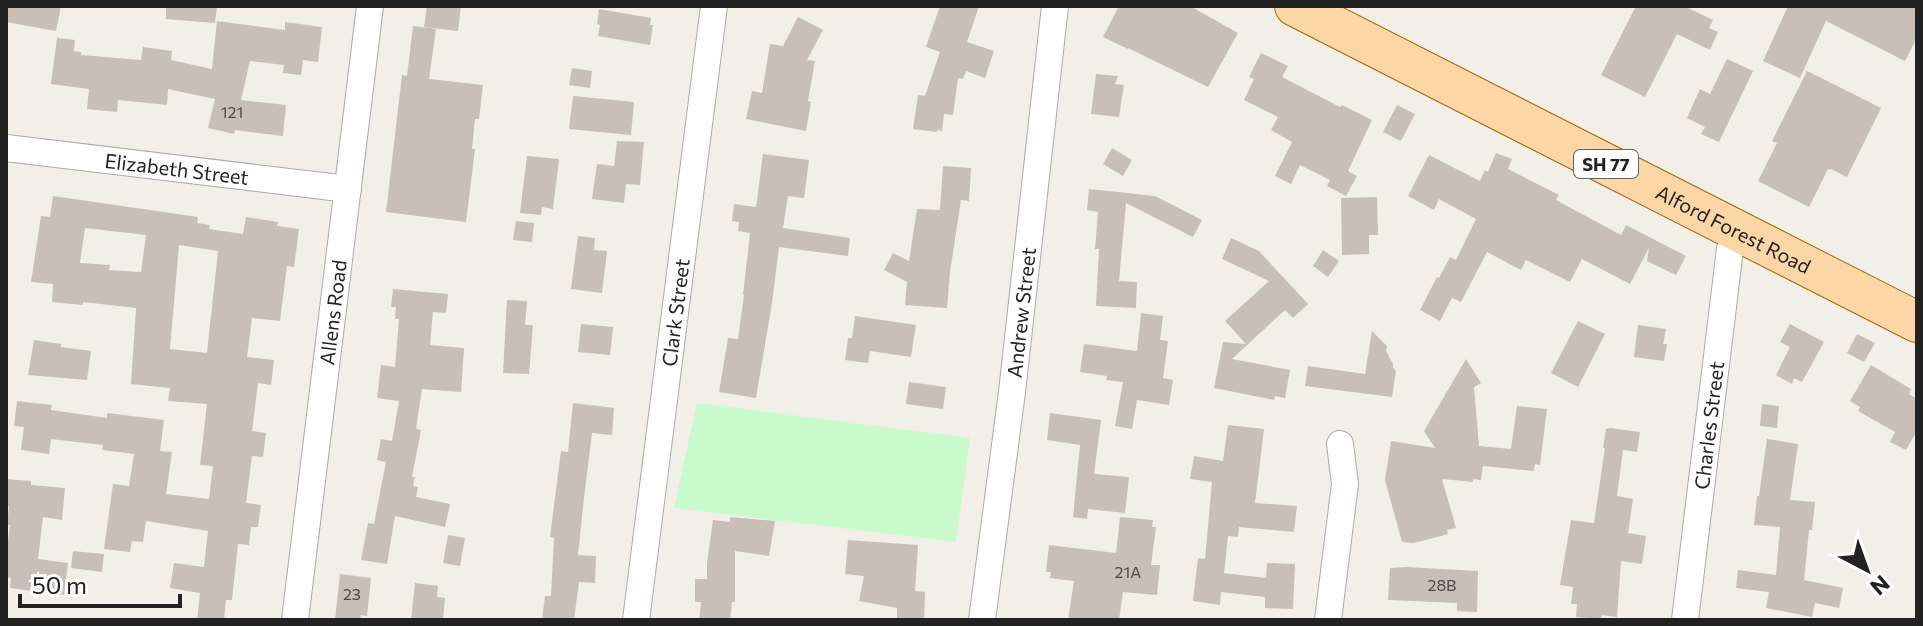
<svg xmlns="http://www.w3.org/2000/svg" width="1923" height="626" font-family="Commissioner,sans-serif">
<style>
.park{fill:#c8facc}
.building{fill:#c7bfb8;fill-rule:evenodd}
.lines{fill:none;stroke-linecap:round;stroke-linejoin:round}
.street-casing{stroke:#a9a9a9;stroke-width:28}
.primary-casing{stroke:#a06b00;stroke-width:42}
.street{stroke:#fff;stroke-width:26}
.primary{stroke:#fcd6a4;stroke-width:40}
.labels{text-anchor:middle;dominant-baseline:central;stroke-width:6;stroke-linejoin:round;paint-order:stroke}
.number-label{font-size:16px;fill:#4b4948}
.shield{fill:#fff;stroke:#646464;stroke-width:2}
.shield-label{font-size:18px;font-weight:bold;fill:#222}
.street-label{font-size:20px;fill:#222;stroke:#fff}
</style>
<rect width="100%" height="100%" fill="#f2efe9"/>
<path class="park" d="M697,403L970,438L956,542L674,508Z"/>
<g class="building">
<path d="M6,6H61L56,31L6,22Z"/>
<path d="M166,6H217L215,23L166,19Z"/>
<path d="M427,6H461L458,31L424,27Z"/>
<path d="M940,6H979L967,42L994,51L985,78L966,71L963,79L958,78L953,115L944,114L942,131L937,130V132L913,129L918,95L925,96L940,52L926,47Z"/>
<path d="M1119,6H1190L1238,33L1208,87L1128,48V49L1103,37Z"/>
<path d="M1636,6H1684L1713,20L1709,28L1718,32L1710,50L1677,34L1645,97L1601,75Z"/>
<path d="M1788,6H1917V38L1905,61L1826,21L1800,78L1763,61Z"/>
<path d="M599,9L651,18L650,25H653L650,45L598,36L600,25L597,24Z"/>
<path d="M798,17L823,30L807,60L815,61L808,101L811,102L806,131L746,119L752,91L762,93L770,44L783,46Z"/>
<path d="M217,21L285,30V22L322,27L318,62L303,60L301,75L283,73L284,65L250,61L241,100L286,105L283,136L235,130L234,134L208,128L215,99L168,89L167,105L118,100L117,112L87,109L89,89L51,84L57,38L75,40L74,51L81,52V55L141,60L143,47L172,51L171,60L212,69Z"/>
<path d="M413,26L436,29L429,79L483,85L479,119H475L472,149H475L466,222L386,212L402,75L407,76Z"/>
<path d="M1261,53L1288,66L1282,77L1340,107L1342,105L1372,120L1348,171L1357,176L1346,196L1327,186L1330,180L1300,165L1291,184L1275,176L1292,142L1271,130L1278,117L1244,100L1254,79L1249,77Z"/>
<path d="M1727,59L1753,71L1719,142L1701,134L1705,127L1687,118L1700,89L1710,94Z"/>
<path d="M572,68L592,71L590,88L569,85Z"/>
<path d="M1807,71L1881,108L1847,177L1831,169L1830,170L1828,169L1809,207L1758,181L1777,143L1772,141Z"/>
<path d="M1096,74L1118,76L1115,84L1124,85L1119,117L1091,114Z"/>
<path d="M573,96L634,102L631,135L569,129Z"/>
<path d="M1397,105L1415,114L1401,141L1383,132Z"/>
<path d="M617,141L644,142L640,185L626,184L624,203L592,199L597,164L614,166Z"/>
<path d="M1112,148L1132,160L1123,176L1103,164Z"/>
<path d="M1496,153L1512,159L1508,169L1559,195L1556,200L1621,235L1626,225L1686,256L1676,275L1647,261L1649,248L1630,284L1582,259L1570,282L1526,260L1521,270L1487,252L1461,302L1452,298L1440,321L1420,310L1437,277L1439,278L1450,257L1456,260L1476,219L1439,199L1434,210L1408,196L1429,155L1480,181L1485,170L1488,172Z"/>
<path d="M763,154L809,160L804,198L788,196L783,228L850,238L848,256L779,247L772,303L756,398L719,392L728,338L738,339L744,295H743L750,233L738,231L739,222L732,221L734,204L756,207Z"/>
<path d="M527,156L559,159L553,209L542,207L541,215L520,213Z"/>
<path d="M943,166L971,168L969,201L961,200L950,272L947,308L905,305L907,282L884,270L893,253L909,261L917,209L940,210Z"/>
<path d="M1089,189L1155,196L1202,220L1193,237L1126,203L1119,281L1137,282L1136,308L1096,306L1099,249H1095L1098,212L1087,210Z"/>
<path d="M53,196L198,217L197,223L210,225L209,229L243,234L246,217L278,222L277,226L299,229L294,267L287,266L280,321L252,318L247,357L274,360L271,385L258,383L252,431L266,433L263,457L252,456L246,503L261,505L258,527H251L249,545L238,544L232,600H226L224,620H197L200,593L170,588L174,563L204,567L208,531L146,521L143,542L132,541L130,552L104,549L113,484L129,486L134,454L102,450L103,445L51,439L49,454L21,450L24,427L14,426L17,401L52,405L51,410L107,418V413L164,420L160,451L172,452L166,494L209,499L213,466L200,465L207,404L168,401L170,388L131,384L136,308L83,302V305L52,302L53,284L31,282L41,216L50,217ZM85,228L146,235L141,272L109,270L110,265L80,263ZM179,245L218,251L207,353L170,349Z"/>
<path d="M1377,197L1378,235H1369V254L1342,255L1341,198Z"/>
<path d="M516,221L534,223L532,242L513,240Z"/>
<path d="M578,236L595,238L594,250L607,251L602,293L571,289Z"/>
<path d="M1231,238L1259,251L1308,304L1293,318L1285,310L1232,359L1290,370L1285,398L1275,396L1274,400L1214,388L1223,342L1246,344L1225,321L1269,281L1222,259Z"/>
<path d="M1323,250L1339,261L1328,277L1313,266Z"/>
<path d="M393,289L448,294L446,313L433,312L430,345L464,348L461,392L422,389L416,429L421,430L412,477H415L413,486L418,487L416,497L450,504L445,527L395,516L387,564L361,560L368,523L374,524L386,462L377,460L381,439L392,441L399,401L377,398L381,365L395,367L399,319H395L396,307H391Z"/>
<path d="M507,300L527,301L525,325H533L529,374L503,373Z"/>
<path d="M1141,313L1163,316L1160,340L1168,341L1163,378L1173,380L1169,405L1137,400L1132,429L1115,426L1123,382L1106,380L1107,376L1080,372L1084,344L1137,351Z"/>
<path d="M855,316L916,325L911,357L870,351L868,363L845,360L848,338H852Z"/>
<path d="M1578,321L1605,334L1578,387L1551,373Z"/>
<path d="M581,324L613,327L610,355L578,352Z"/>
<path d="M1790,324L1824,342L1802,382L1794,378L1792,384L1776,375L1790,347L1780,342Z"/>
<path d="M1638,325L1666,329L1663,344H1667L1664,361L1634,357Z"/>
<path d="M1372,331L1387,346L1386,351L1393,364V367L1396,371L1392,397L1305,386L1308,366L1365,374Z"/>
<path d="M1857,334L1875,343L1864,362L1847,353Z"/>
<path d="M34,340L61,344V347L91,351L87,380L28,375Z"/>
<path d="M1466,359L1481,383L1474,387L1479,446L1511,449L1517,406L1547,409L1540,465L1535,464L1534,471L1483,466L1481,480L1473,479V482L1442,479L1456,528L1447,530L1448,534L1414,543L1402,542L1385,480L1391,441L1435,448L1424,431Z"/>
<path d="M1871,365L1911,389L1909,394L1917,399V431L1906,450L1890,442L1895,432L1858,411L1860,407L1850,401Z"/>
<path d="M909,382L946,387L943,409L906,404Z"/>
<path d="M573,403L614,408L612,435L592,433L584,498L578,555L596,556L595,583L579,582L574,620H542L545,596H551L554,538L550,537L561,451L568,452Z"/>
<path d="M1762,404L1779,406L1777,428L1760,426Z"/>
<path d="M1050,413L1101,420L1094,474L1129,477L1125,513L1088,509L1087,519L1073,517L1080,445L1047,440Z"/>
<path d="M1228,425L1264,429L1255,503L1297,506L1294,532L1239,527L1238,537L1228,536L1224,573L1266,578L1267,563L1295,564L1293,609L1265,608V597L1221,592L1220,605L1193,601L1198,558L1205,559L1212,482L1190,479L1194,456L1223,461Z"/>
<path d="M1610,428L1640,432L1637,452L1623,450L1617,496L1633,499L1628,533L1646,536L1642,564L1621,561L1617,617L1602,615L1601,619L1576,617L1577,604H1571L1573,587L1560,585L1571,520L1594,523L1605,448H1603L1606,429Z"/>
<path d="M1767,439L1798,444L1790,500L1815,502L1812,530H1809L1804,580L1843,588L1839,608L1815,603L1812,617L1766,608L1769,592L1736,588L1738,570L1776,575L1780,527L1754,525L1757,496H1759Z"/>
<path d="M7,479L31,481V485L65,488L62,520L43,517L38,559L68,563L64,595L10,588L11,578L6,577V557L10,525H7L9,506H6Z"/>
<path d="M730,517L775,521L769,556L735,551V602H732L730,620H699L701,602H695V579H707V563L713,520L730,522Z"/>
<path d="M1120,517L1153,520L1152,527H1156L1151,565H1160L1157,595L1123,592L1119,620H1068L1074,581L1050,578L1051,572H1046L1049,545L1116,553Z"/>
<path d="M448,535L465,538L460,566L443,563Z"/>
<path d="M848,540L918,545L915,591L925,592L924,620H897V608L859,601L864,576L845,574Z"/>
<path d="M73,551L104,554L102,572L71,568Z"/>
<path d="M1406,567L1478,571L1477,612L1457,611V603L1388,600L1390,568Z"/>
<path d="M340,574L371,578L367,616L361,615L360,620H335Z"/>
<path d="M415,583L438,586L437,597L445,598L443,620H411Z"/>
</g>
<g class="lines">
<defs>
<g id="street">
<path id="s1" d="M6,148L348,189"/>
<path id="s2" d="M295,620L370,6"/>
<path id="s3" d="M636,620L714,6"/>
<path id="s4" d="M982,620L1012,392L1055,6"/>
<path d="M1328,620L1345,484L1340,444"/>
<path id="s5" d="M1685,620L1730,249L1738,231"/>
</g>
<g id="primary">
<path id="s6" d="M1295,6L1917,322"/>
</g>
</defs>
<use href="#street" class="street-casing"/>
<use href="#primary" class="primary-casing"/>
<use href="#street" class="street"/>
<use href="#primary" class="primary"/>
</g>
<g class="labels">
<g class="number-label">
<text x="232" y="111">121</text>
<text x="1128" y="571">21A</text>
<text x="1442" y="584">28B</text>
<text x="352" y="593">23</text>
</g>
<rect class="shield" x="1574" y="150" width="64" height="28" rx="6"/>
<g class="shield-label">
<text x="1606" y="164">SH 77</text>
</g>
<g class="street-label">
<text stroke="none"><textPath href="#s1" startOffset="172">Elizabeth Street</textPath></text>
<text stroke="none"><textPath href="#s6" startOffset="492">Alford Forest Road</textPath></text>
<text stroke="none"><textPath href="#s2" startOffset="310">Allens Road</textPath></text>
<text stroke="none"><textPath href="#s3" startOffset="310">Clark Street</textPath></text>
<text stroke="none"><textPath href="#s4" startOffset="310">Andrew Street</textPath></text>
<text stroke="none"><textPath href="#s5" startOffset="196">Charles Street</textPath></text>
</g>
</g>
<rect width="1923" height="626" fill="none" stroke="#222222" stroke-width="16"/>
<g transform="translate(1867 570) rotate(139)" stroke="#ffffff" stroke-width="6" paint-order="stroke">
<path d="M0-6L14 30L0 20L-14 30Z" fill="#222222"/>
<text y="-12" font-size="22" font-weight="bold" text-anchor="middle" fill="#222222">N</text>
</g>
<path d="M20 594v12h160v-12" fill="none" stroke="#222222" stroke-width="4"/>
<text x="32" y="594" font-size="24" fill="#222222" stroke="#ffffff" stroke-width="6" paint-order="stroke">50 m</text>
</svg>
